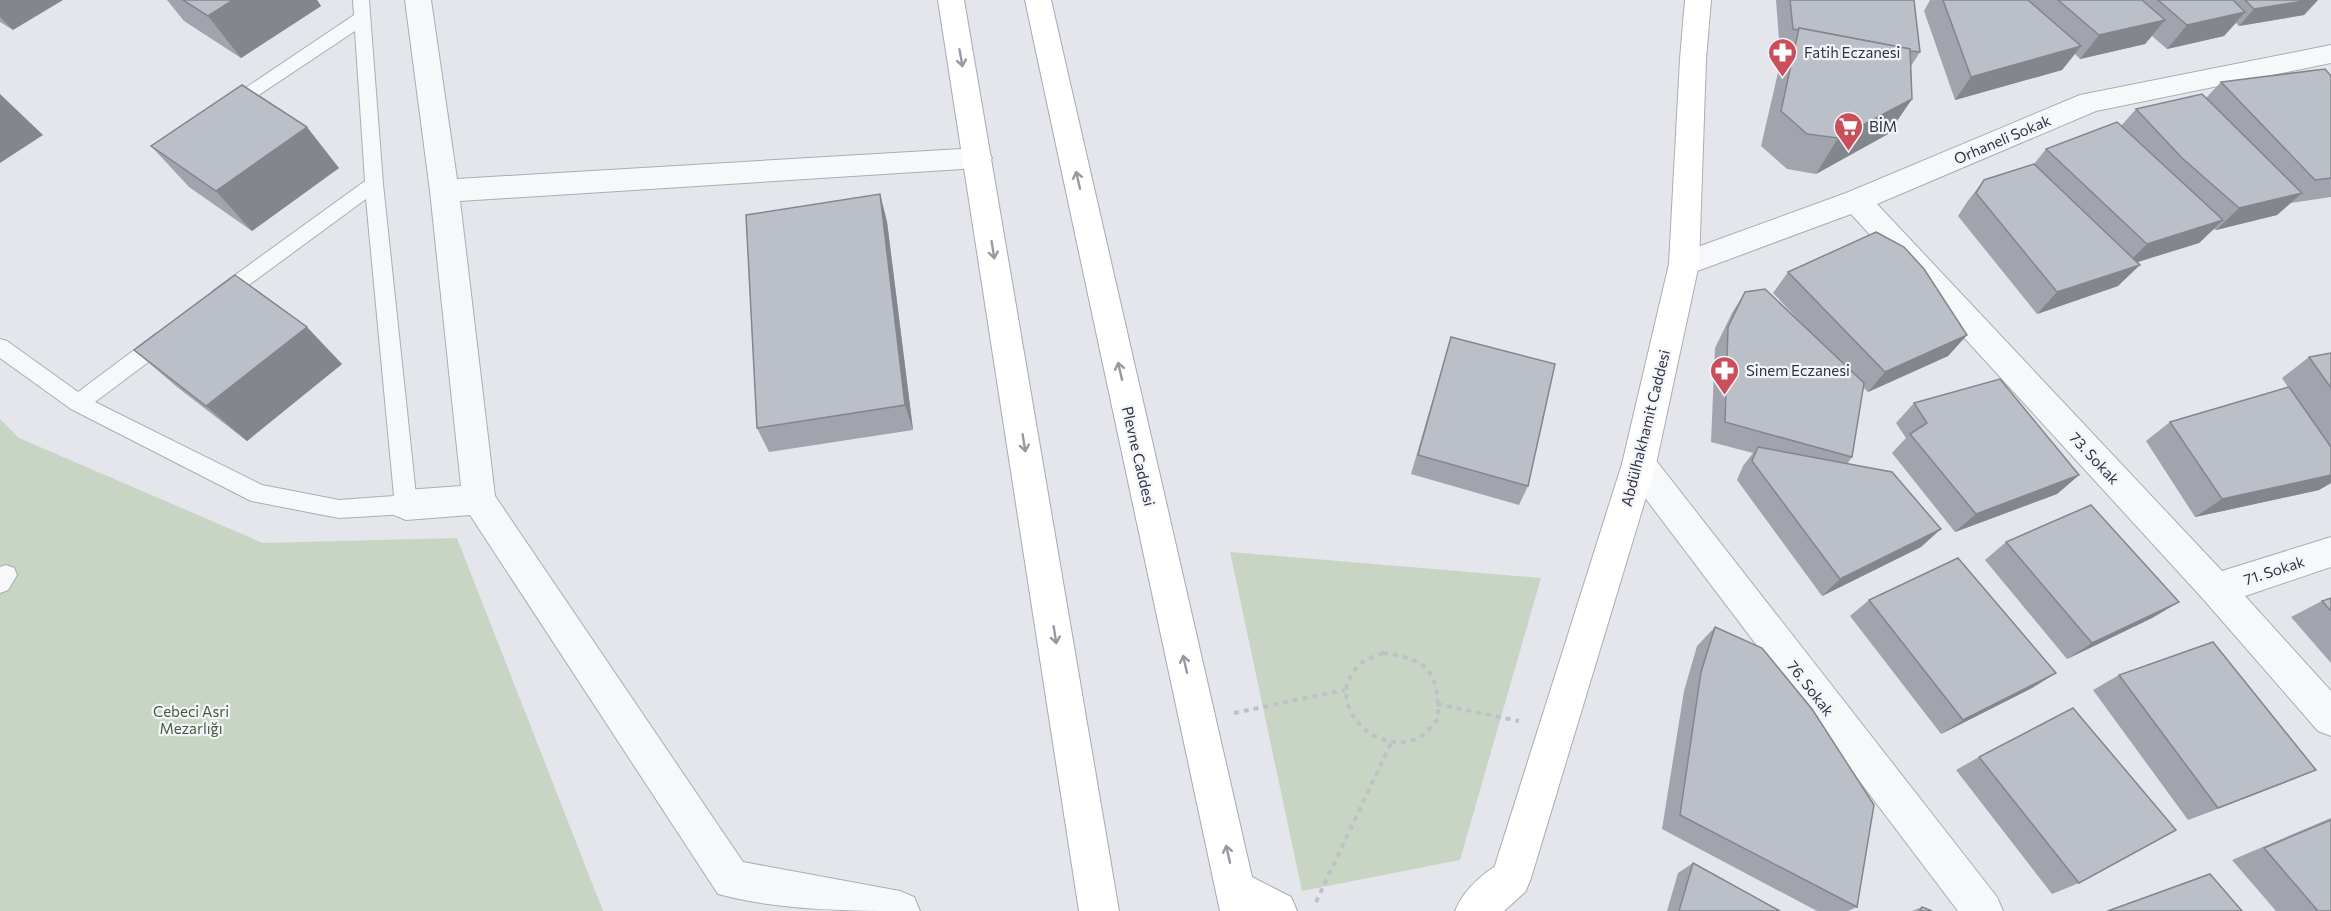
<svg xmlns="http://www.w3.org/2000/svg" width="2331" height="911" font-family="Commissioner,sans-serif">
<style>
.green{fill:#c8d5c5}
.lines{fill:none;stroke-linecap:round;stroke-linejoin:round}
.lane-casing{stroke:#a9adb5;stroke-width:2}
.street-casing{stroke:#a9adb5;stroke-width:2}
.secondary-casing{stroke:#a9adb5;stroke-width:2}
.primary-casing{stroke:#a4aab7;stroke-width:2}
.path{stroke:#bec1c7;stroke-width:4;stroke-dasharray:5 5;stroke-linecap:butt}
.lane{fill:#f7f8fa;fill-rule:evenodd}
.street{fill:#f7f8fa;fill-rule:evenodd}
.secondary{fill:#fff;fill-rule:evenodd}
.primary{fill:#fff;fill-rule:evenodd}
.wall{fill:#a1a4ac}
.shaded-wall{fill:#83868c}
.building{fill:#bbbfc8;stroke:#83868c;stroke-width:1.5}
.oneway{stroke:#9699a1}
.labels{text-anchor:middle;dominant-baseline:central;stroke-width:4.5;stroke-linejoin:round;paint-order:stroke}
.poi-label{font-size:15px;fill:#2c3343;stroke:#f4f5f8;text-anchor:start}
.street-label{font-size:15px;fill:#2c3343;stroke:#f4f5f8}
.park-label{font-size:15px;fill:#3e5f3a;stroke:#f4f5f8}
</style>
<rect width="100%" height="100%" fill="#e4e6eb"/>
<g class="green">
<path d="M0,419L19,438L263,543L457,538L603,911H0Z"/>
<path d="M1230,552L1541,578L1460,860L1302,891Z"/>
</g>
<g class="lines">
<defs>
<g id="lane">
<path d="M353,0H369L383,184L417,505L414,512L406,514L339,518L251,501L71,409L0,358V339L7,341L78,392L157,333L164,331L171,333L174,339L171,345L95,402L262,485L339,500L394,496L366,199L227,301L220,304L213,301L210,296L213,291L365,181L355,31L235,111L229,113L223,111L220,107L223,103L354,15Z"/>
<path d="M6,565L14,568L17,575L8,590L0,593V567Z"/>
</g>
<g id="street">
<path d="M405,0H431L457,179L978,148L988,151L992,158L988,165L978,168L460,201L495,496L743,862L900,891L914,897L920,911C854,911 780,911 718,894L470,515L406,520L394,515L389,505L394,495L406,490L461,486L430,191Z"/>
<path d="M2331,45V63L2096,111L1877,204L2222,571L2331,537V567L2245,596L2331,691V736L2318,731L2204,600L1851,214L1684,276L1673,272L1669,264L1673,256L1846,193L2080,95Z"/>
<path d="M1639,450L1651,454L1997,897L2003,911H1958L1627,474L1622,464L1627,454Z"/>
</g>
<path id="secondary" d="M1685,0H1711L1706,59L1699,264L1656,464L1531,878L1525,892L1511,898L1497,892L1491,878L1622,464L1669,264L1680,59Z"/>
<g id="primary">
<path d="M938,0H964L1119,911H1079Z"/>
<path d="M1025,0H1051L1252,877L1291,897L1297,911H1220Z"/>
<path d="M1511,858L1525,864L1531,878L1525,892L1504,911H1455C1464,888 1488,868 1511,858Z"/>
</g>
</defs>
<use href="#lane" class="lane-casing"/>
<use href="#street" class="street-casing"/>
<use href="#secondary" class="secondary-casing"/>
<use href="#primary" class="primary-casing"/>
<g class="path">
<path d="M1383,653C1430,659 1439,674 1438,719C1432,725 1426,734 1418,738C1376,758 1322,703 1358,666C1364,659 1375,657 1383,653Z"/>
<path d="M1437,704L1519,721"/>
<path d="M1234,713L1345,690"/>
<path d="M1316,902L1391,743"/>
</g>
<use href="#lane" class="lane"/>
<use href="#street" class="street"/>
<use href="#secondary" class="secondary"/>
<use href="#primary" class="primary"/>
</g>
<g class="wall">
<path d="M0,0L13,30L0,22Z"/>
<path d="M167,0H317L321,6L241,58L184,21Z"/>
<path d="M1776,0H1914L1920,52L1911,66L1912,99L1888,134L1816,174L1787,169L1761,146L1780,64L1786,54L1780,53Z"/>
<path d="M1930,0H2318L2304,15L2239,26L2236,23L2224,36L2167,49L2152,36L2145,44L2080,59L2075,54L2062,70L1955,100L1924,11Z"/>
<path d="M2331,76V197L2291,203L2277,215L2216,230L2214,229L2199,243L2137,262L2118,286L2037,314L1958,216L1967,202L1984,180L2034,164L2046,149L2121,126L2136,109L2206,98L2221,82Z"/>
<path d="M151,146L339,168L252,231L189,187Z"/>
<path d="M880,194L887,222L913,430L769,452L757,428Z"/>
<path d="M1788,272L1967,335L1948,356L1868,392L1863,387L1852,457L1847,464L1921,547L1822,596L1737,480L1743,466L1753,453L1711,442L1715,348L1732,313L1745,292L1812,334L1773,293Z"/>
<path d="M1451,337L1528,486L1519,505L1411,474Z"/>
<path d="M134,350L342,364L247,441L177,387Z"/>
<path d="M2331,353V483L2319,490L2195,517L2146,441L2170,422L2288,387L2282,378L2309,357Z"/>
<path d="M1914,403L2079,475L2057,494L1955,532L1892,453L1906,438L1896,423Z"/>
<path d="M2006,542L2179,602L2152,618L2067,659L1985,560Z"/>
<path d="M2331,598V663L2291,617L2322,601Z"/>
<path d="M1869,600L2056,673L2032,688L1941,734L1850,616Z"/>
<path d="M1715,627L1857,907L1848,911H1817L1662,829L1684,691L1697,646Z"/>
<path d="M2119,675L2284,783L2188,820L2093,690Z"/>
<path d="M1979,757L2079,883L2052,894L1956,770Z"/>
<path d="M2331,818V911H2276L2232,860Z"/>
<path d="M1693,863L1780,911H1667L1678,873Z"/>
<path d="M2210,874L2242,911H2106L2179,885Z"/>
<path d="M1922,907L1932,911H1912Z"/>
</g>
<g class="shaded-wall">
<path d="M0,0H63L13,30L0,17Z"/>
<path d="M233,0H317L321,6L241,58L208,16Z"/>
<path d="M2310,0H2318L2304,15L2239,26L2254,9Z"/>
<path d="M2245,12L2224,36L2167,49L2187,25Z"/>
<path d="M2165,20L2145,44L2080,59L2099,35Z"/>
<path d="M2081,46L2062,70L1955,100L1971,77Z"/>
<path d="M0,94L43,135L0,163Z"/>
<path d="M1912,99L1888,134L1816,174L1838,138Z"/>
<path d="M307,127L339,168L252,231L216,191Z"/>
<path d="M2302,193L2277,215L2216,230L2239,208Z"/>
<path d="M880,194L887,222L913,430L905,405Z"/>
<path d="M2223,220L2199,243L2125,266L2147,244Z"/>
<path d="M2140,265L2118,286L2037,314L2057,292Z"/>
<path d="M307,327L342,364L247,441L206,406Z"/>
<path d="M1967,335L1948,356L1868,392L1885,372Z"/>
<path d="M2079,475L2057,494L1955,532L1976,514Z"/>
<path d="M2331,475V483L2319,490L2195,517L2222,499Z"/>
<path d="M1941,529L1921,547L1822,596L1840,579Z"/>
<path d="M2179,602L2152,618L2067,659L2092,643Z"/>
<path d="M2056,673L2032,688L1941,734L1963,720Z"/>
<path d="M2316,770L2284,783L2188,820L2218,808Z"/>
</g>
<g class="building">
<path d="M183,0H233L208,16Z"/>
<path d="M1790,0H1914L1920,52L1910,51V49L1799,28V30L1793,29Z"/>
<path d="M1943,0H2028L2081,46L1971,77Z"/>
<path d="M2058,0H2142L2165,20L2099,35Z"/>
<path d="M2158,0H2233L2245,12L2187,25Z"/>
<path d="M2245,0H2310L2254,9Z"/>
<path d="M1799,28L1910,49L1912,99L1838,138L1807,134L1781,111Z"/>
<path d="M2325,69L2331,76V178L2315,180L2221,82Z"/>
<path d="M242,85L307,127L216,191L151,146Z"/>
<path d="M2202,94L2302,193L2239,208L2182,158L2136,109Z"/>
<path d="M2117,122L2223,220L2147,244L2046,149Z"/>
<path d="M2034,164L2140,265L2057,292L1976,193L1984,180Z"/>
<path d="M880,194L905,405L757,428L746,215Z"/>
<path d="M1876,232L1904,247L1924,269L1967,335L1885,372L1788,272Z"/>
<path d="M235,275L307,327L206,406L134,350Z"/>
<path d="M1765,289L1864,383L1852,457L1725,422L1728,327L1745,292Z"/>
<path d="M1451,337L1555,364L1528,486L1418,455Z"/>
<path d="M2331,353V388L2309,357Z"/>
<path d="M2000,379L2079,475L1976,514L1910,434L1927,423L1914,403Z"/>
<path d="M2289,387L2331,447V475L2222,499L2170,422Z"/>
<path d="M1758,447L1892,472L1941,529L1840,579L1752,461Z"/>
<path d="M2091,505L2179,602L2092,643L2006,542Z"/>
<path d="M1958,558L2056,673L1963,720L1869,600Z"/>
<path d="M2331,598V611L2322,601Z"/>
<path d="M1715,627L1762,648L1812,709L1874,805L1857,907L1680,815L1701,672Z"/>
<path d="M2213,642L2316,770L2218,808L2119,675Z"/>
<path d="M2073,708L2176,830L2079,883L1979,757Z"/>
<path d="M2331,820V911H2318L2264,848Z"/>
<path d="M1693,863L1780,911H1679Z"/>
<path d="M2210,874L2242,911H2108Z"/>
<path d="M1922,907L1932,911H1920Z"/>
</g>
<defs><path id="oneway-shaft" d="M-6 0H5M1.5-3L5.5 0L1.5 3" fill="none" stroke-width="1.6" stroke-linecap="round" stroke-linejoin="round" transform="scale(1.5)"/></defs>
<g class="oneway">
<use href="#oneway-shaft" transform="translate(961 58) rotate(80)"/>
<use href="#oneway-shaft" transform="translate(1078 180) rotate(-103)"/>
<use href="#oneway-shaft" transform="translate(993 250) rotate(81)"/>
<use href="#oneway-shaft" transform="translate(1120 371) rotate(-103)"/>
<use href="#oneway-shaft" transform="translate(1024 443) rotate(81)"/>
<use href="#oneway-shaft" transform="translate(1055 635) rotate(81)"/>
<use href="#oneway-shaft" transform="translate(1185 664) rotate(-103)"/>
<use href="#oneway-shaft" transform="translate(1228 854) rotate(-103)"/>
</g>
<defs>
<symbol id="pharmacy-pin" viewBox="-11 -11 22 30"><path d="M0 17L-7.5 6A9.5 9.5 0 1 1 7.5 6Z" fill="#ca4f5a" stroke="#f4f5f8"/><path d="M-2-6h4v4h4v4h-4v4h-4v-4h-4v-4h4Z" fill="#fff"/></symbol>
<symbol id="supermarket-pin" viewBox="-11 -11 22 30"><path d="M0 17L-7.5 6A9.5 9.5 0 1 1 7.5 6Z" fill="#ca4f5a" stroke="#f4f5f8"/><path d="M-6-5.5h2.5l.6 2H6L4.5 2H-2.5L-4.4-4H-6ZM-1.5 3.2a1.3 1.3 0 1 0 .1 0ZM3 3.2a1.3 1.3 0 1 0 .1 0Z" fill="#fff"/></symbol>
</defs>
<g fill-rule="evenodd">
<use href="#pharmacy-pin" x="1766" y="36" width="33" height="45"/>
<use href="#supermarket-pin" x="1832" y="110" width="33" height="45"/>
<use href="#pharmacy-pin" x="1708" y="354" width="33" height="45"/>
</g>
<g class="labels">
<g class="poi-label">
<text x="1804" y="52">Fatih Eczanesi</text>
<text x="1869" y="126">BİM</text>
<text x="1746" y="370">Sinem Eczanesi</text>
</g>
<g class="street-label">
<text transform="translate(2002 139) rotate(-23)">Orhaneli Sokak</text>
<text transform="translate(1645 428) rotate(-76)">Abdülhakhamit Caddesi</text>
<text transform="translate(1139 456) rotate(77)">Plevne Caddesi</text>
<text transform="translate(2095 458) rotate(47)">73. Sokak</text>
<text transform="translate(2274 570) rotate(-18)">71. Sokak</text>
<text transform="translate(1811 688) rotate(52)">76. Sokak</text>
</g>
<g class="park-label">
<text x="191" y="711">Cebeci Asri<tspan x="191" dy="17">Mezarlığı</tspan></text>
</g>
</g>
</svg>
